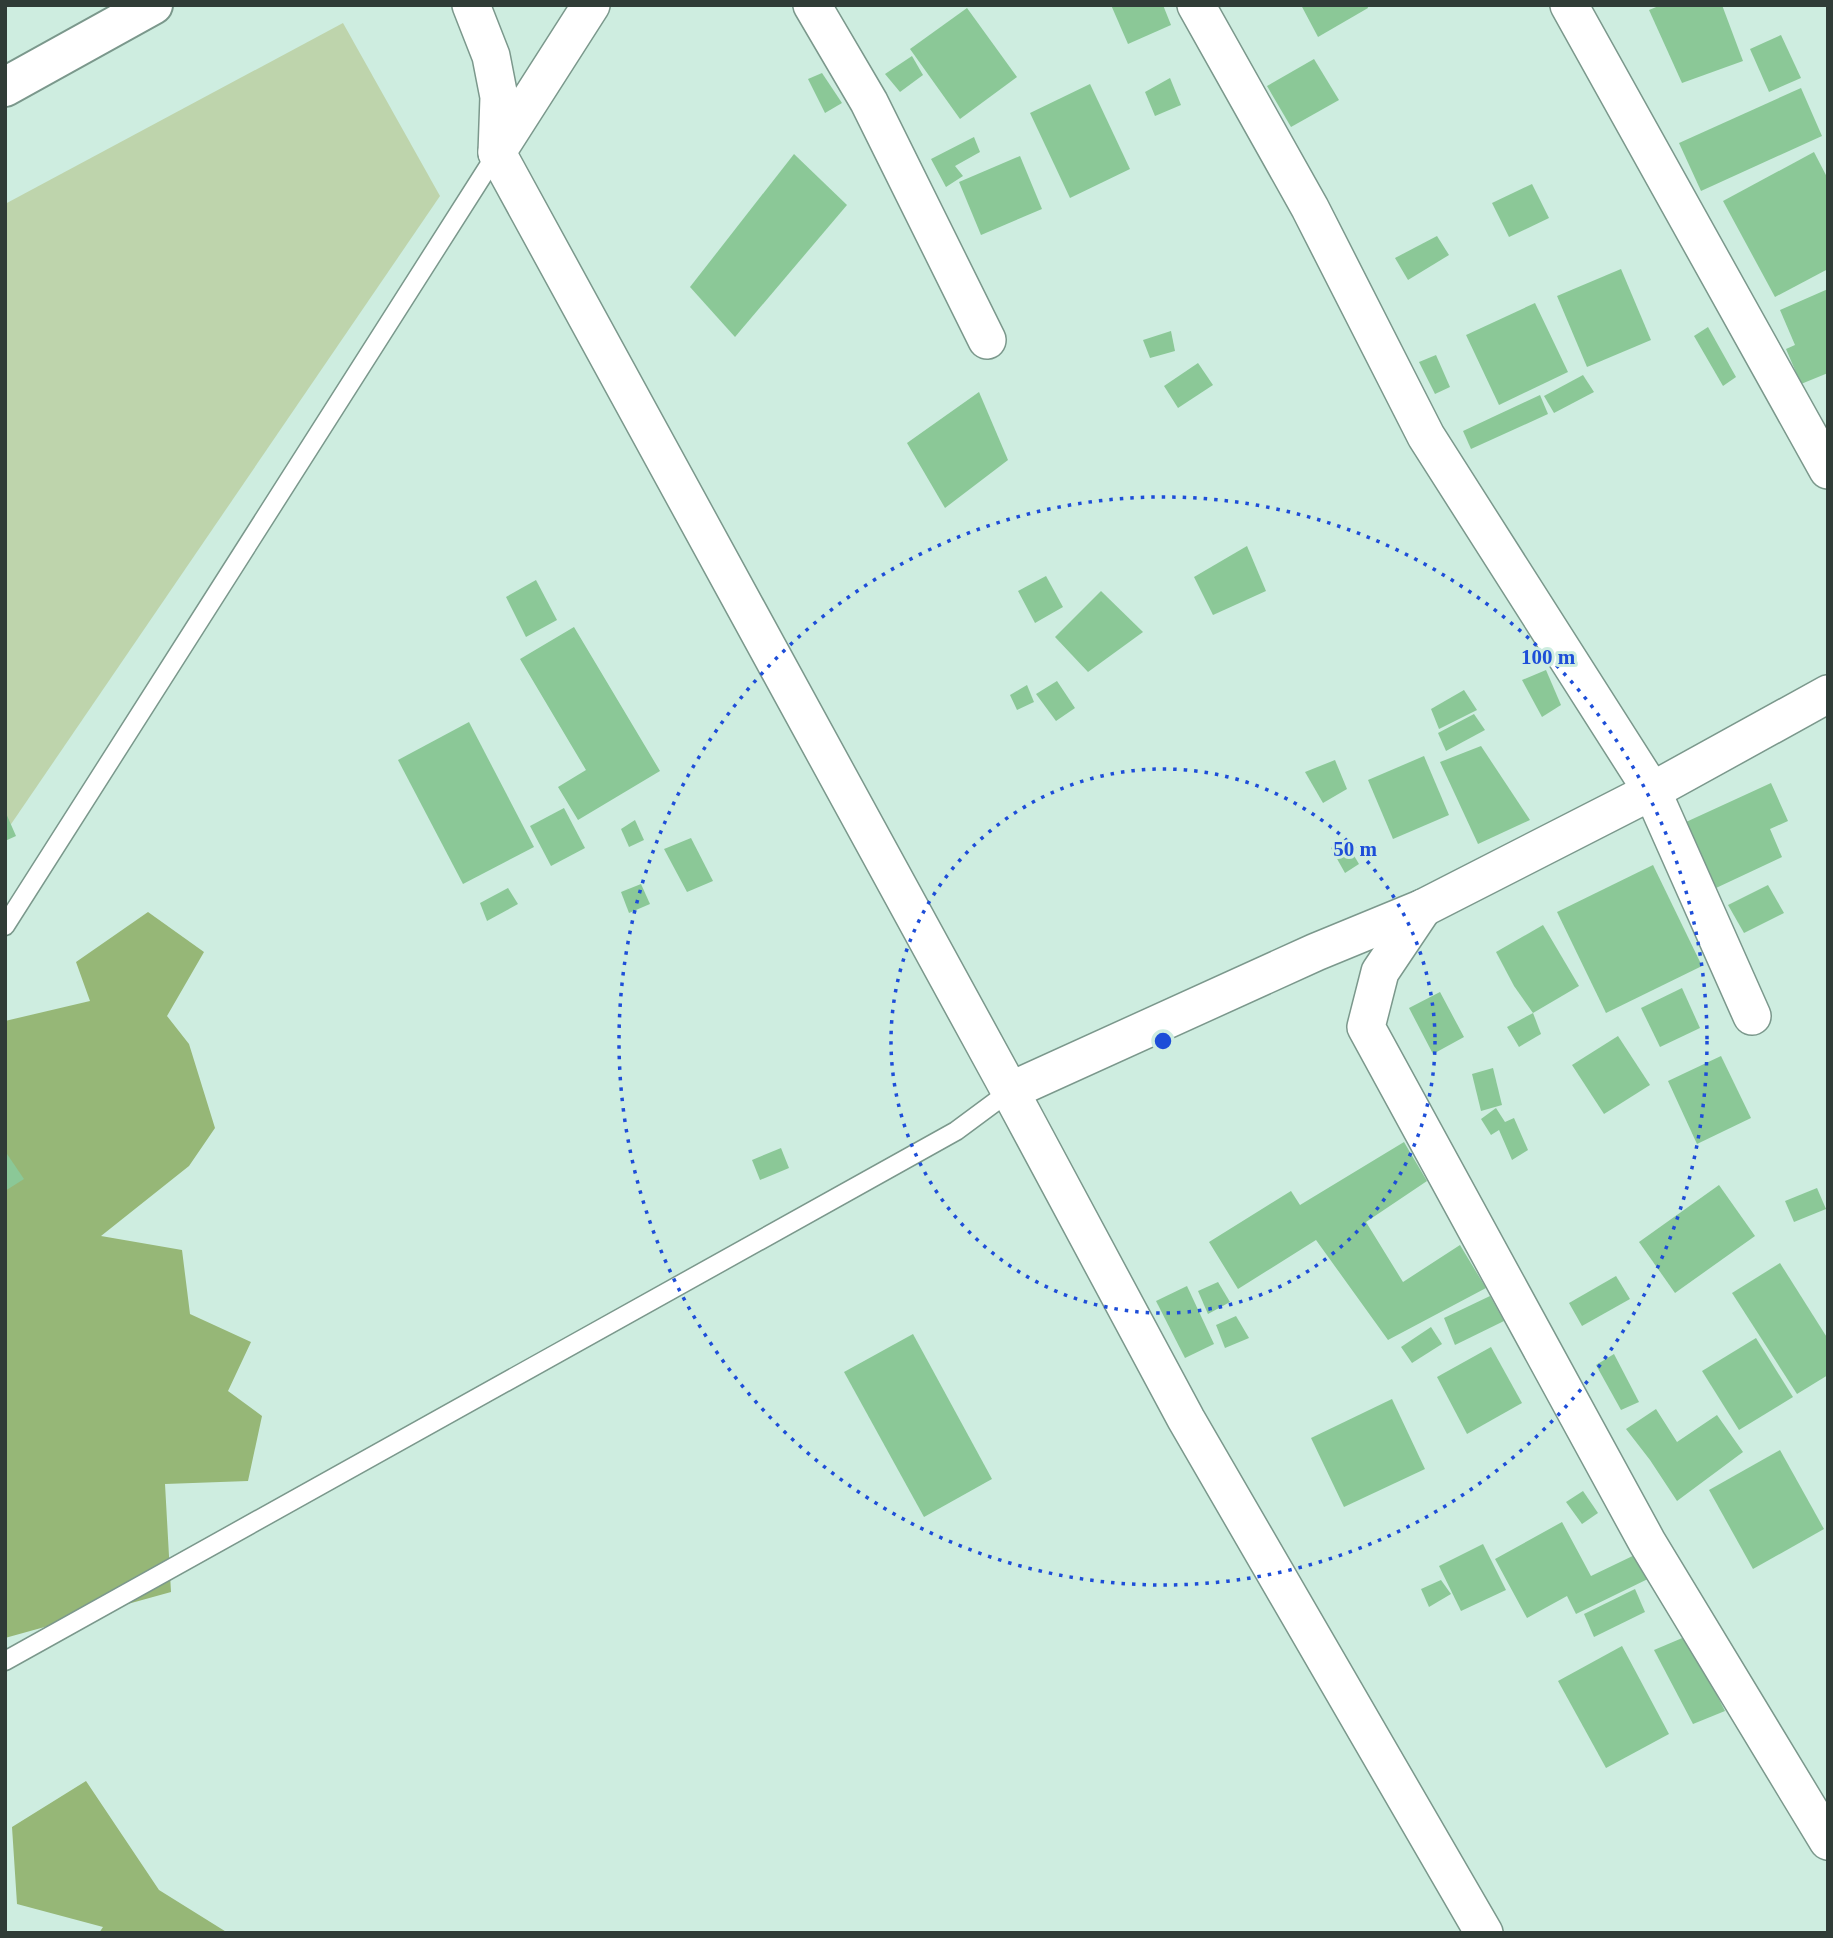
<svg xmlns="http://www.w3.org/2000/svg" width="1833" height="1938" font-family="'Times New Roman',serif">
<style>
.green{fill:#bed4ac}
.forest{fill:#96b777}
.building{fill:#8bc897}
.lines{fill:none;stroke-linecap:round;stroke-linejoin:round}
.lane-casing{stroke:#7b988c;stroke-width:21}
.street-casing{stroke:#7b988c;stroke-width:40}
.secondary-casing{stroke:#7b988c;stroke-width:42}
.lane{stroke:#fff;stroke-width:18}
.street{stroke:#fff;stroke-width:37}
.secondary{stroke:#fff;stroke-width:38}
.ring{fill:none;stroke:#1d4ed8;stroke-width:3.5;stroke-dasharray:3.5 7}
.centre{fill:#1d4ed8;stroke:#ceede0;stroke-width:3.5}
.ring-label{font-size:21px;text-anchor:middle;font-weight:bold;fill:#1d4ed8;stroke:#ceede0;stroke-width:6;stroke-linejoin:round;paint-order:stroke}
</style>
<rect width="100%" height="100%" fill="#ceede0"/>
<path class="green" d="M343,23L440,196L5,833V204Z"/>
<g class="forest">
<path d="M148,912L204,952L167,1016L189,1044L215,1128L189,1166L101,1236L182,1250L190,1314L251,1342L228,1391L262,1416L248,1481L165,1484L171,1592L5,1638V1021L90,1001L76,962Z"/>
<path d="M86,1781L159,1890L228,1933H99L103,1927L17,1904L12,1827Z"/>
</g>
<g class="building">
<path d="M1111,5H1163L1171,25L1128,44Z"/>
<path d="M1301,5H1367L1368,8L1318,37Z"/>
<path d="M1661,5H1722L1743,61L1682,83L1649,10Z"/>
<path d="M967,8L1017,77L960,119L910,49Z"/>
<path d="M1781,35L1801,78L1769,92L1750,49Z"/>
<path d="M912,56L923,75L900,92L885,74Z"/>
<path d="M1314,59L1339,100L1291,127L1267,86Z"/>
<path d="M822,73L842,103L825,113L808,79Z"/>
<path d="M1170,78L1181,105L1155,116L1145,92Z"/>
<path d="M1090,84L1130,169L1070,198L1030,113Z"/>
<path d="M1801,88L1822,136L1701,191L1679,143Z"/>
<path d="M974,137L980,152L955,166L963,176L946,187L931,159Z"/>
<path d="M1814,152L1828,179V269L1775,297L1723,201Z"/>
<path d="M794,154L847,205L735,337L690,287Z"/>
<path d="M1020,156L1042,209L981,235L959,182Z"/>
<path d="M1532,184L1549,218L1509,237L1492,203Z"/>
<path d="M1437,236L1449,255L1408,280L1395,258Z"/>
<path d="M1621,269L1651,340L1587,367L1557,296Z"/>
<path d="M1828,289V373L1801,384L1786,349L1795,345L1780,310Z"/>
<path d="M1535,303L1568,372L1499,405L1466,335Z"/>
<path d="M1708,327L1736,377L1723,386L1694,336Z"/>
<path d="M1171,331L1175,351L1150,358L1143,340Z"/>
<path d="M1436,355L1450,387L1435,394L1419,362Z"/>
<path d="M1198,363L1213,385L1178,408L1164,386Z"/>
<path d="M1583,375L1594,392L1554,413L1544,396Z"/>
<path d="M979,392L1008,460L945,508L907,443Z"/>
<path d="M1540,395L1548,414L1471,449L1463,431Z"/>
<path d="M1247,546L1266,591L1213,615L1194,577Z"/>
<path d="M1046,576L1063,607L1035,623L1018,591Z"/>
<path d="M536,580L557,620L526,637L506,597Z"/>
<path d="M1101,591L1143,632L1088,672L1055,637Z"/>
<path d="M574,627L660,771L578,820L558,787L586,770L520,659Z"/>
<path d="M1546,670L1561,705L1542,717L1522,680Z"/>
<path d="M1057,681L1075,708L1056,721L1036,694Z"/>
<path d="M1027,685L1034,702L1017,710L1010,695Z"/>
<path d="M1464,690L1477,710L1439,729L1431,709Z"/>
<path d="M1474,714L1485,730L1446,751L1438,733Z"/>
<path d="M469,722L534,847L463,884L398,760Z"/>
<path d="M1481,746L1530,820L1478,844L1440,762Z"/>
<path d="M1424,756L1449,815L1393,839L1368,780Z"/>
<path d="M1335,760L1347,789L1323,803L1305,772Z"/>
<path d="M1771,783L1788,821L1770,829L1782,857L1716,888L1686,822Z"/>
<path d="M564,808L585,848L551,866L530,826Z"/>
<path d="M5,811L16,836L5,841Z"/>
<path d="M635,820L644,840L629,847L621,829Z"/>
<path d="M691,838L713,881L687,892L664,849Z"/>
<path d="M1344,839L1359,864L1345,873L1331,848Z"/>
<path d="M1653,865L1702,966L1606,1013L1557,912Z"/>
<path d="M641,884L650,904L629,913L621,892Z"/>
<path d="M1768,885L1784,913L1744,933L1728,905Z"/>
<path d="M508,888L518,904L487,921L480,903Z"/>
<path d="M1543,925L1579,986L1533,1013L1514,986L1496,952Z"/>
<path d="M1682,988L1700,1028L1660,1047L1641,1008Z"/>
<path d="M1440,992L1464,1037L1433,1054L1409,1008Z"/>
<path d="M1533,1013L1541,1034L1519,1047L1507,1027Z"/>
<path d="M1618,1036L1650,1085L1604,1114L1572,1065Z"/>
<path d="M1721,1056L1751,1118L1697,1144L1668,1081Z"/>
<path d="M1493,1068L1502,1105L1481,1111L1472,1074Z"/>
<path d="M1496,1108L1505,1122L1514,1118L1528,1150L1512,1160L1499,1130L1491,1135L1481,1119Z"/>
<path d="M1404,1142L1427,1181L1366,1222L1403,1282L1460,1245L1486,1288L1388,1340L1316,1240L1238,1289L1209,1242L1291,1191L1300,1205Z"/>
<path d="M781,1148L789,1168L760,1180L752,1160Z"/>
<path d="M5,1151L24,1179L5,1191Z"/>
<path d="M1719,1185L1755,1236L1675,1293L1639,1242Z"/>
<path d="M1817,1188L1826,1209L1794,1222L1785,1201Z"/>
<path d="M1780,1263L1828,1339V1375L1797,1394L1732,1293Z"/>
<path d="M1616,1276L1630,1299L1582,1326L1569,1303Z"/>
<path d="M1218,1282L1230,1302L1208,1314L1198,1291Z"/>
<path d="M1187,1286L1214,1344L1185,1358L1156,1301Z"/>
<path d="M1490,1296L1504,1321L1455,1345L1444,1318Z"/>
<path d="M1236,1316L1249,1338L1225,1348L1216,1325Z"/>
<path d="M1431,1327L1442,1344L1412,1363L1401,1347Z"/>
<path d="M913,1334L992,1479L924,1517L844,1372Z"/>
<path d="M1756,1338L1793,1397L1739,1430L1702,1371Z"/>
<path d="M1491,1347L1522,1403L1467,1434L1437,1377Z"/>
<path d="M1614,1354L1639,1402L1621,1410L1596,1365Z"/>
<path d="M1392,1399L1425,1469L1344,1507L1311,1438Z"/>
<path d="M1656,1409L1677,1442L1717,1415L1743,1452L1677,1501L1650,1460L1626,1429Z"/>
<path d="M1780,1450L1824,1529L1753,1569L1709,1490Z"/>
<path d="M1583,1491L1598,1513L1582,1524L1566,1502Z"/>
<path d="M1562,1522L1591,1576L1643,1551L1654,1576L1576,1614L1567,1596L1527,1618L1495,1559Z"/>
<path d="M1483,1544L1506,1590L1461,1611L1439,1566Z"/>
<path d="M1441,1580L1451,1594L1429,1607L1421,1589Z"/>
<path d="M1635,1589L1645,1612L1594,1637L1584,1614Z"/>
<path d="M1687,1636L1725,1711L1693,1724L1654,1650Z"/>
<path d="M1622,1646L1669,1734L1606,1768L1558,1681Z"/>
</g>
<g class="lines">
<defs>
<g id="lane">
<path d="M5,926L497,153"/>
<path d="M5,1661L956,1131L1010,1091"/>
</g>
<g id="street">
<path d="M471,5L491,56L499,97L497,153L1010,1091L1186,1419L1484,1933"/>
<path d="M812,5L869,102L987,340"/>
<path d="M1196,5L1310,208L1426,436L1652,791L1752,1016"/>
<path d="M1569,5L1828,470"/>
<path d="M497,152L591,5"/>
<path d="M1423,908L1380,972L1366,1027L1647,1542L1828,1841"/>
<path d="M1010,1091L1316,952L1423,908L1652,791L1828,694"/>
</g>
<path id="secondary" d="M5,87L153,5"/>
</defs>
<use href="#lane" class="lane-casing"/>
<use href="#street" class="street-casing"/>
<use href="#secondary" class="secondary-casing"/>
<use href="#lane" class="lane"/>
<use href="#street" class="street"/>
<use href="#secondary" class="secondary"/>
</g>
<g class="ring">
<circle cx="1163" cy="1041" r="272"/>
<circle cx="1163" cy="1041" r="544"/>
</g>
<circle cx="1163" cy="1041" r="10" class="centre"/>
<g class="ring-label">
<text x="1548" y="664">100 m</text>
<text x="1355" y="856">50 m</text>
</g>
<rect width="1833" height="1938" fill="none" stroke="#303c37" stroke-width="14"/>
</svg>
